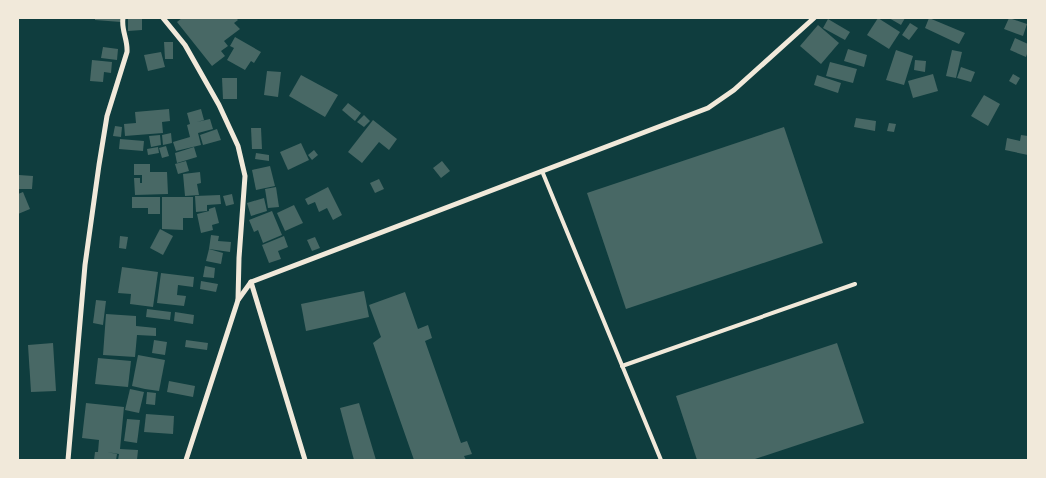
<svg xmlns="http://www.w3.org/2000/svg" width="1046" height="478" font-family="'Exo 2',sans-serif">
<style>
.building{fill:#486865}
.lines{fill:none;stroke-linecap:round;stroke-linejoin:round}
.service{stroke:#f1e9da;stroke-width:4}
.minor{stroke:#f1e9da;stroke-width:5}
</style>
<rect width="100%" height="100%" fill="#0f3d3e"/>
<g class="building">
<path d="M95,18H122L121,22L95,20Z"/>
<path d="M128,18H142V30L128,31Z"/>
<path d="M182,18H236L238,20L234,23L240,29L224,41L228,46L221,51L225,56L212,66L177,22Z"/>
<path d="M878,18L900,32L889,49L867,35Z"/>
<path d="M889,18H905L901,25Z"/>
<path d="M929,18L965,33L959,44L925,28Z"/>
<path d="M1009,18L1027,24L1023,36L1004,29Z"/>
<path d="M828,19L850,32L845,40L823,28Z"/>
<path d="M910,23L918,28L909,40L902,35Z"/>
<path d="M818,25L839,43L821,64L800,46Z"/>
<path d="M235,37L261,52L254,63L251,61L245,70L227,60L234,48L230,46Z"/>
<path d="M1015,38L1028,44V51L1026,57L1010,50Z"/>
<path d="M164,42H173V59H165Z"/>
<path d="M103,47L118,49L117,60L101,58Z"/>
<path d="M848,49L867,55L864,67L844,61Z"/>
<path d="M896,50L913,56L904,85L886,80Z"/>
<path d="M952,50L962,52L956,78L946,76Z"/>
<path d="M161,52L165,67L148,71L144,55Z"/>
<path d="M92,60L112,62L111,73L104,72L103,82L90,81Z"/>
<path d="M915,60L926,61L925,72L914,70Z"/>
<path d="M830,62L857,69L853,83L826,76Z"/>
<path d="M961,67L975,72L971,82L957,78Z"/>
<path d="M267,71L281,72L278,97L264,95Z"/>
<path d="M933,74L938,91L913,98L908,81Z"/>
<path d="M1013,74L1020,78L1016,85L1009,81Z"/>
<path d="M301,75L338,95L325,117L289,96Z"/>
<path d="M817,75L841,83L838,93L814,85Z"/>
<path d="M222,78H237V99H223Z"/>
<path d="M984,95L1000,104L988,126L971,116Z"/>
<path d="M348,103L361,113L355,121L342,110Z"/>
<path d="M169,109L170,121L162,122L163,133L125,136L124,124L136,123L135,112Z"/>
<path d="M201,109L204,120L197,122L210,119L213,129L198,133L201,145L176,151L173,142L190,137L187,125L190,124L187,113Z"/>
<path d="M364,115L370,121L364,127L357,122Z"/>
<path d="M856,118L876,121L875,131L854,127Z"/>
<path d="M373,120L397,139L389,150L379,142L362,163L348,152Z"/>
<path d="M889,123L896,124L894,132L887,131Z"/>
<path d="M115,126L122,127L121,137L113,136Z"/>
<path d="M784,127L823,243L626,309L587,193Z"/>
<path d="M251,128H261L262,149H252Z"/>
<path d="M217,129L221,140L203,145L200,135Z"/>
<path d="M171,133L172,143L163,145L162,135Z"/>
<path d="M160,135L161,145L151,147L149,136Z"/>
<path d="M1021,135L1028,136V155L1005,150L1007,138L1020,141Z"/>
<path d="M120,139L144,141L143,151L119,149Z"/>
<path d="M301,143L309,160L288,170L280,152Z"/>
<path d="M166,146L169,156L162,158L159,148Z"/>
<path d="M158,147L159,153L148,155L147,149Z"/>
<path d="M194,147L197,157L177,163L175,153Z"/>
<path d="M314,150L318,155L312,160L308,155Z"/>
<path d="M256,153L269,155V161L255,159Z"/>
<path d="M186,161L189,171L178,174L175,164Z"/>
<path d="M442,161L450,171L441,178L433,168Z"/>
<path d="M134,164H150V172H167L168,194L135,195L134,178H140V183H142V175H134Z"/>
<path d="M270,166L275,186L256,190L252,170Z"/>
<path d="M200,172L201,183L197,184L199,195L185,196L183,174Z"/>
<path d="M19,175L33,176L32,189H19Z"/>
<path d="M379,179L384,189L375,193L370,183Z"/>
<path d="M276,187L279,207L268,208L265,189Z"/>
<path d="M328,187L342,215L333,220L327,208L319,212L315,202L308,205L305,199Z"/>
<path d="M23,192L30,209L18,214V194Z"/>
<path d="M232,194L234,204L226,206L223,196Z"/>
<path d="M220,195L221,204L207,205V211L196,212L195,196Z"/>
<path d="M132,197H160V214H148V208H132Z"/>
<path d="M162,197H193V218H183V230L162,229Z"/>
<path d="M264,198L267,211L251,216L247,203Z"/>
<path d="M294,205L303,223L285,231L277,213Z"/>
<path d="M215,207L219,223L212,225L213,230L201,233L197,214L209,211V209Z"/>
<path d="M272,211L282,235L263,243L258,230L254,232L249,220Z"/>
<path d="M160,229L173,236L163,255L150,248Z"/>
<path d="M211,235L219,236L218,241L231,242L230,252L209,249Z"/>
<path d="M120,236L128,237L126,249L119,248Z"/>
<path d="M284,236L288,247L278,251L281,259L269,263L262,245Z"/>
<path d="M315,237L320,248L312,251L307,240Z"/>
<path d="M209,249L223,253L221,264L206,261Z"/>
<path d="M205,266L215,268L214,278L203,277Z"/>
<path d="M122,267L158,272L153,307L130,304L131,294L118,293Z"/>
<path d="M161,273L194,277L193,287L178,285L177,295L186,296L184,306L157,303Z"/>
<path d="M201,281L218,284L216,292L200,289Z"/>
<path d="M364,291L369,317L306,331L301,304Z"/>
<path d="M405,292L418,329L428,325L432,338L425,341L461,443L467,441L472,454L464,456L466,460H414L373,343L381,337L369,305Z"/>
<path d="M96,300L106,301L103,325L93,323Z"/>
<path d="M147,309L171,312L170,320L146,317Z"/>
<path d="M175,312L194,315L193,324L174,321Z"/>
<path d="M106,314L136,316V326L156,328V336L137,335L135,357L103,355Z"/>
<path d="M154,340L167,342L165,355L152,353Z"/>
<path d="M186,340L208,343L207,350L185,347Z"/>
<path d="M53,343L56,391L31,392L28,345Z"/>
<path d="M837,343L864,423L752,460H697L676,396Z"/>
<path d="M138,355L165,360L159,391L145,389L132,386Z"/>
<path d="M98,358L131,361L128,387L95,384Z"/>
<path d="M169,381L195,386L193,397L167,392Z"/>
<path d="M130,389L144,392L139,413L125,410Z"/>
<path d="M147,392L156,393L155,405L146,404Z"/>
<path d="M86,403L124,407L120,449L138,450L137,460H118L119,454L107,452L117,454L116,460H94L95,452H98L99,440L82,438Z"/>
<path d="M359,403L376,460H354L340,408Z"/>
<path d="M146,414L174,416L173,434L144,432Z"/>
<path d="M127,419L140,420L137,443L124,441Z"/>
</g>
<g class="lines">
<g class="service">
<path d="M542,171L661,460"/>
<path d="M622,366L855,284"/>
</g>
<g class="minor">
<path d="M163,18L185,45L219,105L238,146L245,176L239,258L238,300"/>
<path d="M251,282L305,460"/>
<path d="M68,460L85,265L99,165L107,116L127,52C128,40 121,30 123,18"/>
<path d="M186,460L238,300L251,282L708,108L734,90L814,18"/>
</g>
</g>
<rect width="1046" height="478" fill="none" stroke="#f1e9da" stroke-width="38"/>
</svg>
